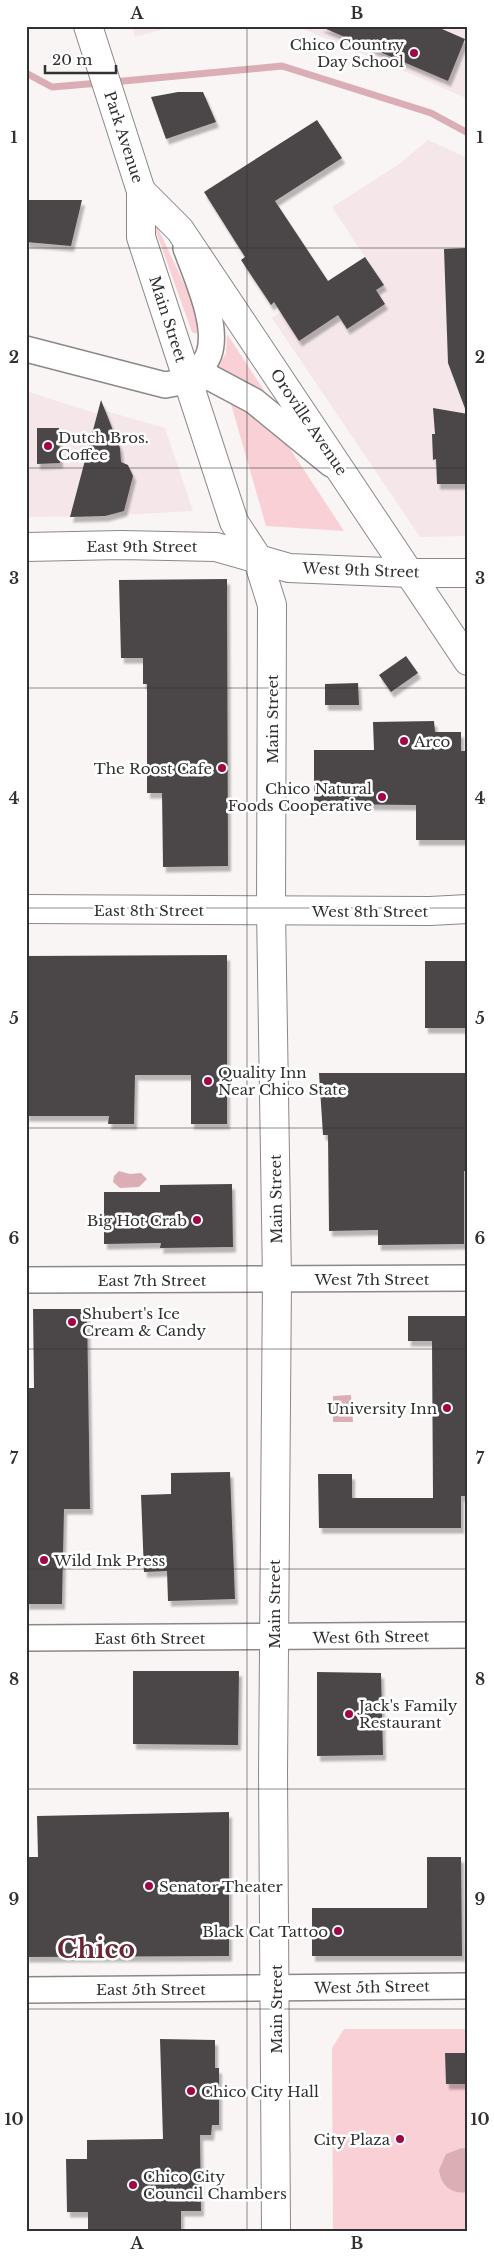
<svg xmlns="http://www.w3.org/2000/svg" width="494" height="2257" font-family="'Libre Baskerville',serif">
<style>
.built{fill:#f5e7e9}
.green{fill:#f8d0d6}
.water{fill:#dbaeb5}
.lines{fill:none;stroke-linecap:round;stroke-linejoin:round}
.stream{stroke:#dbaeb5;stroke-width:7}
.building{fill:#4b4748;filter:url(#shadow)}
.minor-casing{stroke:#8c8889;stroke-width:28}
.major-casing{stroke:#8c8889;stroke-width:30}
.minor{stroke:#fff;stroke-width:25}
.major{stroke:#fff;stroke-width:28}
.grid{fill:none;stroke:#323131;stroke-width:1;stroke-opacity:0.55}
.poi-dot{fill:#a10645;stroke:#fff;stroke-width:2}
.labels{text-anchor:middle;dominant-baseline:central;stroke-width:5;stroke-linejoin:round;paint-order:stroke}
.poi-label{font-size:15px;fill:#323131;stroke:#fff;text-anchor:start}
.street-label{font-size:15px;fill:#323131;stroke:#fff}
.town-label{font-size:25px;font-weight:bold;fill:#6a2537;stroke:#fff}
.neatline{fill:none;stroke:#323131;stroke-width:2}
.grid-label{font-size:16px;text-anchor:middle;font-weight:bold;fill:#323131}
</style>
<defs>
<filter id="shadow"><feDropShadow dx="3" dy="5.5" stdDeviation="1" flood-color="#0004"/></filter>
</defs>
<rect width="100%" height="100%" fill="#f9f5f5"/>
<g class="built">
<path d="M132,26H175L135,37Z"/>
<path d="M296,26H468V99L425,80Z"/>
<path d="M428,140L468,158V536L420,537L272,318L365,257L332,207L398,165Z"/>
<path d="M26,391L98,414L106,411L165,428L193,511L105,516L26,517Z"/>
</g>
<g class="green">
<path d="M156,224L193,303L198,330L196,334L192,332L154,226Z"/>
<path d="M227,334L265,392L214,374L226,353Z"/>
<path d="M229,397L281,435L344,531L266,526Z"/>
<path d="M344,2029H468V2231H333L332,2048Z"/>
</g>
<g class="water">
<path d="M119,1171L130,1174L141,1173L147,1179L139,1187L120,1188L113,1182L114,1176Z"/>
<path d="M351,1395L353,1422H333V1396Z"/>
<path d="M462,2148L468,2149V2192C452,2195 441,2186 439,2170L446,2154Z"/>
</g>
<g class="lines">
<g class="stream">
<path d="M26,73L52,87L100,83"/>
<path d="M113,82L282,66L431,113L468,133"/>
</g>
</g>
<g class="building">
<path d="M319,26H435L465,39L448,81Z"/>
<path d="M178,92H203L216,122L166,139L151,97Z"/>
<path d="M317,120L342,158L275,201L328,281L365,257L384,285L376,290L385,304L347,329L338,315L299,341L274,302L271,305L241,260L245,257L204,192Z"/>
<path d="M26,200H82L71,246L26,242Z"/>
<path d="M468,248V410L466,411L448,363L444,249Z"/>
<path d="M101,400L120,448L121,462L128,465L133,476L124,511L105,516L70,517Z"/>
<path d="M433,408L468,414V484H437L436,459L433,460L432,434H435Z"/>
<path d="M37,428H59L60,463L37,464Z"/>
<path d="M227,579L228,866L163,867L162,793H147V684H143V658H121L119,580Z"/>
<path d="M406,656L418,673L391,692L379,675Z"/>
<path d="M358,683L359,705H325V684Z"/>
<path d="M434,721L435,732H461V751H468L467,840H416V805L314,804V750H374L373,722Z"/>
<path d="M227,955V1124H191V1075H135L134,1124H108L109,1116H26V956Z"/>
<rect x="425" y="961" width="43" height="67"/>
<path d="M319,1073H468V1171H464V1244L378,1245V1230L329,1231L328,1135H323Z"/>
<path d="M232,1184L233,1247L160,1248L161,1243L104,1244V1192H160V1185Z"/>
<path d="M33,1309H87L90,1509H64L62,1604H26V1388H34Z"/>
<path d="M408,1316H468V1496H461V1528H319L318,1474H352V1498H433L432,1341H408Z"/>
<path d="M230,1472L235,1599L168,1601L167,1571L144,1572L141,1495L171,1494V1473Z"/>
<path d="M133,1671H239L238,1745L133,1744Z"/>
<path d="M317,1672L381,1673L383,1755L317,1756Z"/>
<path d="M229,1812V1956L26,1957V1857H38L37,1816Z"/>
<path d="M427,1857H461L462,1956H312V1908H427Z"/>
<path d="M160,2039L215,2040V2068H219V2125H212L211,2135H200L201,2211H181V2231H88V2212H67L66,2159H87V2140L163,2139Z"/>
<path d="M445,2053H468V2084H446Z"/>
</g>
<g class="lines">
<defs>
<g id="minor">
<path d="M186,248C196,276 219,325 209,354C205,365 196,373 188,381"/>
<path d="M26,349L165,385L209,377L254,401L331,464"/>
<path d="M26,1280L468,1278"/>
<path d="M26,1638L468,1635"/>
<path d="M26,1990L468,1986"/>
</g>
<g id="major">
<path d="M88,26L141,191V237L188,381L234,522L257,557L272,605L271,910L277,1279L273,1773L276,2231"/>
<path d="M141,191L180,230L468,661"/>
<path d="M26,547L121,545L216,547L289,568L410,573H468"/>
<path d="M26,909L430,911L468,909"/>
</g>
</defs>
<use href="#minor" class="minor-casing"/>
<use href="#major" class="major-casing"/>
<use href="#minor" class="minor"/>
<use href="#major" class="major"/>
</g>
<path class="grid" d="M247,26V2231M26,248H468M26,468H468M26,688H468M26,908H468M26,1128H468M26,1349H468M26,1569H468M26,1789H468M26,2009H468"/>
<g class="poi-dot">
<circle cx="414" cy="53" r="5"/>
<circle cx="48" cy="446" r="5"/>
<circle cx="404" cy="741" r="5"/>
<circle cx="222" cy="768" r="5"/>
<circle cx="382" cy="797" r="5"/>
<circle cx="208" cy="1081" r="5"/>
<circle cx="197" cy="1220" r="5"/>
<circle cx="72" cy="1322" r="5"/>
<circle cx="447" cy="1408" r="5"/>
<circle cx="44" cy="1560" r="5"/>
<circle cx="349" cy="1714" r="5"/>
<circle cx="149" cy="1886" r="5"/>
<circle cx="338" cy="1931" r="5"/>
<circle cx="191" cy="2091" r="5"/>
<circle cx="400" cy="2139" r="5"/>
<circle cx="133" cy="2185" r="5"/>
</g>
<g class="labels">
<g class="poi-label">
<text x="404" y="44" text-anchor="end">Chico Country<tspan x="404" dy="17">Day School</tspan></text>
<text x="58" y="437">Dutch Bros.<tspan x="58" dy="17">Coffee</tspan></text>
<text x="414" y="741">Arco</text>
<text x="212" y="768" text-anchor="end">The Roost Cafe</text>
<text x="372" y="788" text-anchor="end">Chico Natural<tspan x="372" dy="17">Foods Cooperative</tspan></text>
<text x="218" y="1072">Quality Inn<tspan x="218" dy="17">Near Chico State</tspan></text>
<text x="187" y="1220" text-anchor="end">Big Hot Crab</text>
<text x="82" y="1313">Shubert's Ice<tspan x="82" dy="17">Cream &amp; Candy</tspan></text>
<text x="437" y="1408" text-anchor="end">University Inn</text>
<text x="54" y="1560">Wild Ink Press</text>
<text x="359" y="1705">Jack's Family<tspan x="359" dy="17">Restaurant</tspan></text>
<text x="159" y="1886">Senator Theater</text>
<text x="328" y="1931" text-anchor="end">Black Cat Tattoo</text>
<text x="201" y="2091">Chico City Hall</text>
<text x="390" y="2139" text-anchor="end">City Plaza</text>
<text x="143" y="2176">Chico City<tspan x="143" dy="17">Council Chambers</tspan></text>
</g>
<g class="street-label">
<text transform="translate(124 137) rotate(72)">Park Avenue</text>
<text transform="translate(168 319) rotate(72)">Main Street</text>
<text transform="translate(309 422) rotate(56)">Oroville Avenue</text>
<text x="142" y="546">East 9th Street</text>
<text transform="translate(361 570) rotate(2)">West 9th Street</text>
<text transform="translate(272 719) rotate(-90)">Main Street</text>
<text x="149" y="910">East 8th Street</text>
<text x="370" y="911">West 8th Street</text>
<text transform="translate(276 1199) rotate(-91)">Main Street</text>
<text x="372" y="1279">West 7th Street</text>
<text x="152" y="1280">East 7th Street</text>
<text transform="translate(274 1604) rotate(-90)">Main Street</text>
<text transform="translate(371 1637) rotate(-1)">West 6th Street</text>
<text x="150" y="1638">East 6th Street</text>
<text transform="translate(372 1987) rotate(-1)">West 5th Street</text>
<text x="151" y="1989">East 5th Street</text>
<text transform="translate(276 2009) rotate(-90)">Main Street</text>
</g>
<g class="town-label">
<text x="96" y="1949">Chico</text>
</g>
</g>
<rect width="494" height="2257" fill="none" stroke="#ffffff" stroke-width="55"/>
<path d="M45 65v8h71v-8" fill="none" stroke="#323131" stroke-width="2.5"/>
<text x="52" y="65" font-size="15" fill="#323131" stroke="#ffffff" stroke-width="4" paint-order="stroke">20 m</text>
<rect x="28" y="28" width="438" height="2202" class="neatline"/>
<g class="grid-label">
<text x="137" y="19">A</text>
<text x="357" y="19">B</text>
<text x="14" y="143">1</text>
<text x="480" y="143">1</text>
<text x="14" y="363">2</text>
<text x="480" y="363">2</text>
<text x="14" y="584">3</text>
<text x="480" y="584">3</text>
<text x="14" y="804">4</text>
<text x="480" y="804">4</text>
<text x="14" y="1024">5</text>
<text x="480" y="1024">5</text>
<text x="14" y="1244">6</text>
<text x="480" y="1244">6</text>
<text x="14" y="1464">7</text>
<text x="480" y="1464">7</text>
<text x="14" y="1685">8</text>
<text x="480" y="1685">8</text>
<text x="14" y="1905">9</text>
<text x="480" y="1905">9</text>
<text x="14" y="2125">10</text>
<text x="480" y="2125">10</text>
<text x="137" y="2249">A</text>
<text x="357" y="2249">B</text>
</g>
</svg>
